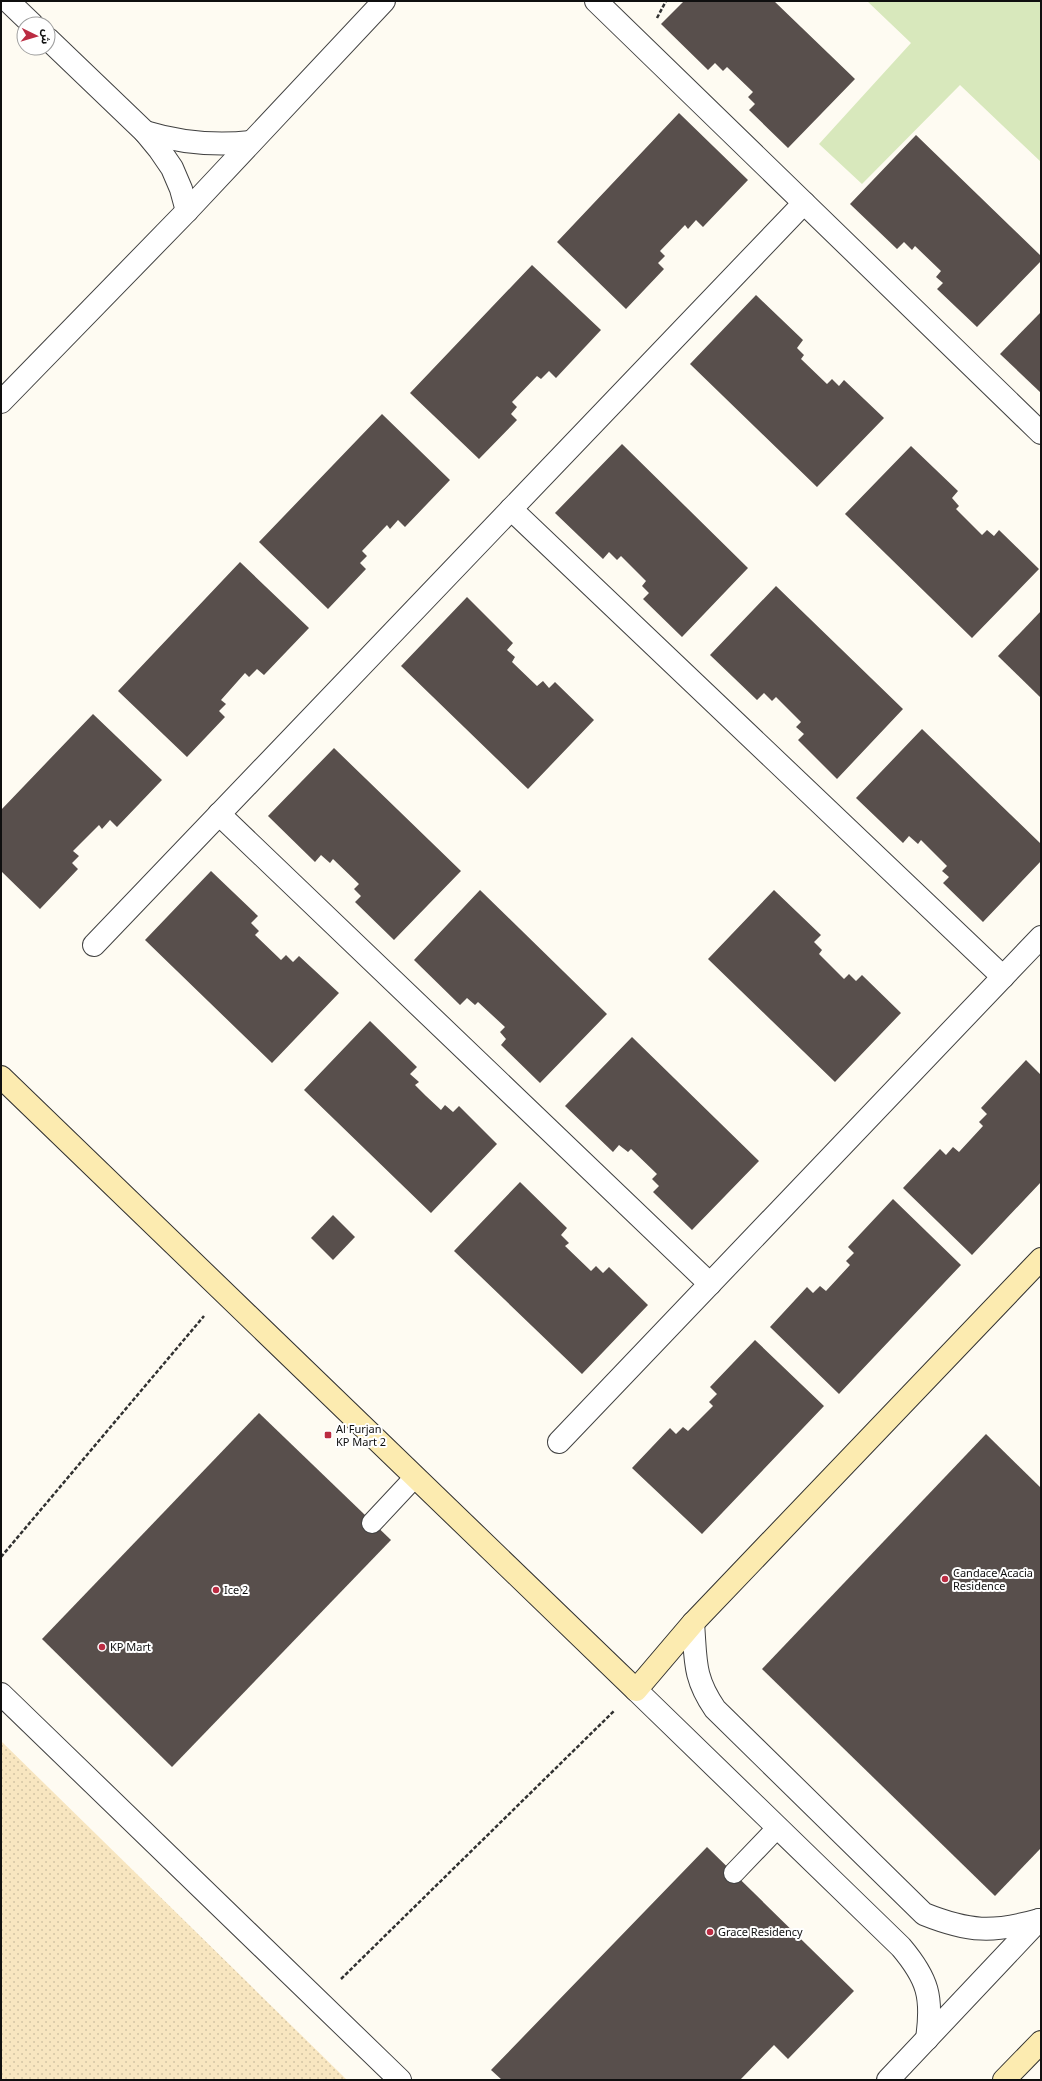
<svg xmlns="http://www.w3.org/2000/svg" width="1042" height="2081" font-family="Georgia,'Noto Sans Arabic',serif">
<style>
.grass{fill:#d8e8bc}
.sand{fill:url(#sand-dots)}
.building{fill:#584f4c}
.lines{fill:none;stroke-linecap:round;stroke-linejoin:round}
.lane-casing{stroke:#424242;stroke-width:22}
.street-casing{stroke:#424242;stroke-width:24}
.secondary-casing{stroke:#313131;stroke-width:24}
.path{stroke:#313131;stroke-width:2.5;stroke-dasharray:4 2;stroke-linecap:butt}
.lane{stroke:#fff;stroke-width:20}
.street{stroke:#fff;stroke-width:22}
.secondary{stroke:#fcebb0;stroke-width:22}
.poi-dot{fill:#bb2c42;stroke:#fff;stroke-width:1.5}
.labels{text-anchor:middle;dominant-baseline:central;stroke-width:4;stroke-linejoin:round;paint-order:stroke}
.poi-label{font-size:11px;fill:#0f0f0f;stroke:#fff;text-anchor:start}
</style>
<defs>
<pattern id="sand-dots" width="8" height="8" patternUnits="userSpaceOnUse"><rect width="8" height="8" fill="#f8e6c0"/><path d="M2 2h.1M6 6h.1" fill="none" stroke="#d3c4a4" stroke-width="1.8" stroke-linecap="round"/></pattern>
</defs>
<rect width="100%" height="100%" fill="#fefbf2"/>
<path class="grass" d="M867,1H1041V162L960,85L862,184L819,144L911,43Z"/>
<path class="sand" d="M1,1741L347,2080H1Z"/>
<g class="building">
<path d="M684,1H774L855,79L788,148L749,110L755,104L748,97L753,92L727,67L723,71L715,63L708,70L661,24Z"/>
<path d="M679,113L748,180L703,227L696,220L688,229L685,225L660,251L665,256L658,263L664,269L626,309L557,242Z"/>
<path d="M916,135L1041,256V261L977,327L937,289L943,283L936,277L941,271L915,246L912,250L904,242L897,249L850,204Z"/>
<path d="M532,265L601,330L556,378L549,371L541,379L537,376L512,402L517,407L511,414L517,420L479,459L410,393Z"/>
<path d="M756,295L803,340L797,348L804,355L801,359L827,384L832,379L839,386L844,380L884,418L817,487L690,364Z"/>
<path d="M1041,312V393L1000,354Z"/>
<path d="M382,414L450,480L405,527L398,520L390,529L387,525L362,551L367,556L360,563L366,569L328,609L259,542Z"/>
<path d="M622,444L748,568L682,637L643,599L649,593L642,586L646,581L621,556L617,560L609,552L603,559L555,513Z"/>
<path d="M911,446L958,491L952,498L959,506L956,509L982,535L987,530L994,536L999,530L1039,569L972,638L845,514Z"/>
<path d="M240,562L309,628L264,675L257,669L249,677L245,673L221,700L226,704L219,711L225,717L187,757L118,691Z"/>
<path d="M776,586L903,709L837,779L798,740L804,734L796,727L801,722L776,697L772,701L764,693L757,700L710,655Z"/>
<path d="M467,597L513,643L507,650L515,657L512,662L537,686L543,681L549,688L555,682L594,720L528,789L401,666Z"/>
<path d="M1041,611V698L998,656Z"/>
<path d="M93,714L162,780L117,827L110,820L102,829L99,825L73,851L79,856L72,863L78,869L40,909L1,871V810Z"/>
<path d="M922,729L1041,844V861L983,922L943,883L949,877L942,871L947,866L921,840L918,844L909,836L903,843L856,798Z"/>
<path d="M334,748L461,871L394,940L355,902L361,896L354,889L359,884L333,859L330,863L321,855L315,862L268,816Z"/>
<path d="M211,871L258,916L251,923L259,931L255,935L281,960L286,955L293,962L299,956L339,993L272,1063L145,940Z"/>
<path d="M480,890L607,1014L540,1083L501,1045L506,1039L500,1032L505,1027L478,1002L475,1005L467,998L460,1005L414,960Z"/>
<path d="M774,890L821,935L814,942L822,950L819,954L844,979L849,974L856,981L862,975L901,1013L835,1082L708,959Z"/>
<path d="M370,1021L417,1067L410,1074L419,1082L415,1085L426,1096L441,1110L445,1105L453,1112L459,1106L497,1144L431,1213L304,1090Z"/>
<path d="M632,1037L759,1161L692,1230L653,1192L659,1186L652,1179L657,1174L631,1149L628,1152L619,1145L613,1152L565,1106Z"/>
<path d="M1026,1060L1041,1075V1182L972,1255L903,1188L940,1149L946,1155L953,1147L959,1152L983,1126L979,1122L987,1114L981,1108Z"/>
<path d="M520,1182L567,1228L561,1235L569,1243L565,1246L591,1271L596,1266L603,1273L609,1267L648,1305L582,1374L454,1251Z"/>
<path d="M893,1199L961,1265L839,1394L770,1327L807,1287L813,1293L820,1286L826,1291L850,1265L846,1261L854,1253L848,1247Z"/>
<path d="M333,1215L355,1237L333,1260L311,1238Z"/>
<path d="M755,1340L824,1406L702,1534L632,1468L670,1428L676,1434L683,1427L688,1431L713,1406L709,1402L717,1394L710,1387Z"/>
<path d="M259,1413L391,1540L172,1767L42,1639Z"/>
<path d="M986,1434L1041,1488V1848L995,1896L762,1669Z"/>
<path d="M707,1847L854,1991L788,2059L774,2045L740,2080H502L491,2070Z"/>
</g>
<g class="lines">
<defs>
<g id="lane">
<path d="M372,1523L415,1477"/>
<path d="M734,1873L778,1827"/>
</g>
<g id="street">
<path d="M8,1L32,24"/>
<path d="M596,1L1041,433"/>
<path d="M48,39L145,132L159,149L172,168L181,189L187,211"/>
<path d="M145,132C181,143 214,146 251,142"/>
<path d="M1,402L187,211L384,1"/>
<path d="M511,509L1003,977"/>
<path d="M219,814L710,1284"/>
<path d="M94,945L804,203"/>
<path d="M559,1442L1041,937"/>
<path d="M693,1623C696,1660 693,1677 715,1709L924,1914C969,1932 993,1933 1039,1920"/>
<path d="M636,1690L901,1947C928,1979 933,1997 927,2039"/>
<path d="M1,1694L400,2080"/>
<path d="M888,2080L1039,1920"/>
</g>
<g id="secondary">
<path d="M1,1077L636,1690L693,1623L1041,1259"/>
<path d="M1004,2080L1041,2042"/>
</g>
</defs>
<use href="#lane" class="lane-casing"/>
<use href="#street" class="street-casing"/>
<use href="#secondary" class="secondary-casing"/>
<g class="path">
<path d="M657,18L666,1"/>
<path d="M1,1557L204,1316"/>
<path d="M341,1979L614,1711"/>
</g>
<use href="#lane" class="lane"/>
<use href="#street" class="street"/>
<use href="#secondary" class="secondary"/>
</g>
<g class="poi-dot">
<rect x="324" y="1431" width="8" height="8" rx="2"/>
<circle cx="945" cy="1579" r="4"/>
<circle cx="216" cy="1590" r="4"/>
<circle cx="102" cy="1647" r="4"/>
<circle cx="710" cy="1932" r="4"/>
</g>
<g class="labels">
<g class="poi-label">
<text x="336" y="1429">Al Furjan<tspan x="336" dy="13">KP Mart 2</tspan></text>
<text x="953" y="1573">Candace Acacia<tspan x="953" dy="13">Residence</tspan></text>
<text x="224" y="1590">Ice 2</text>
<text x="110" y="1647">KP Mart</text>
<text x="718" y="1932">Grace Residency</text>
</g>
</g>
<rect width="1042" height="2081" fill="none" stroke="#0f0f0f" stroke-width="4"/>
<g transform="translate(36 36) rotate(95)"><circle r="19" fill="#ffffff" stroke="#9f9f9f"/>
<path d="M0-3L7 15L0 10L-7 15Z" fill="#bb2c42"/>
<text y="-6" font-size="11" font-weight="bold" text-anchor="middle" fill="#0f0f0f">ش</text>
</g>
</svg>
